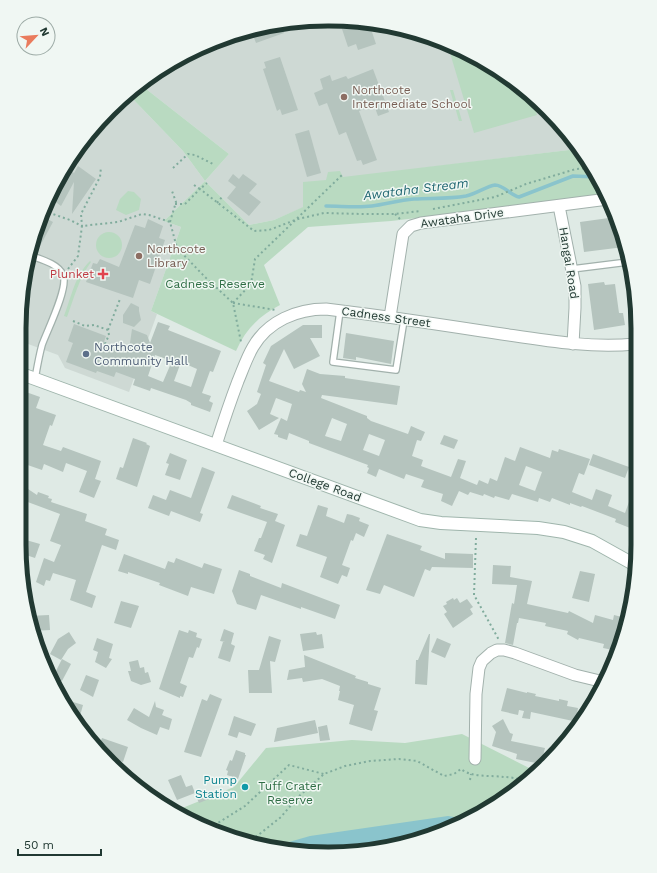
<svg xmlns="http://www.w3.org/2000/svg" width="657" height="873" font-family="'Work Sans',sans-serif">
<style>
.built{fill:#ced9d4}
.green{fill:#b9dac1}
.water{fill:#8ac4cc}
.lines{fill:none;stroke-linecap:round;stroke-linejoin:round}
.stream{stroke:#8ac4cc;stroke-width:3.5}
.building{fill:#b5c4be;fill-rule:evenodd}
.lane-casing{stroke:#a2b1ac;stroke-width:8}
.street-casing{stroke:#a2b1ac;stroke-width:13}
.secondary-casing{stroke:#9fb5ac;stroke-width:14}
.path{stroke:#81ac9d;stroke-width:2;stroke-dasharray:2 3;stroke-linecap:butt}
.lane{stroke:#fff;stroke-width:5.5}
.street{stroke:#fff;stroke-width:11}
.secondary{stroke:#fff;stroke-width:12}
.education-dot{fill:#8d6e63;stroke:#f0f7f3;stroke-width:1.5}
.health-dot{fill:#e0444e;stroke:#f0f7f3;stroke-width:1.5}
.service-dot{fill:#5c6f8a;stroke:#f0f7f3;stroke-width:1.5}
.culture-dot{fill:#0f9aa8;stroke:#f0f7f3;stroke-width:1.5}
.labels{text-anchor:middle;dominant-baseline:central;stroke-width:3;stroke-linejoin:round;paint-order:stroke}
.education-label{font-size:12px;fill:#785e54;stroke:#f0f7f3;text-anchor:start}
.street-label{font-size:12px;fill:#213932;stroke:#f0f7f3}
.health-label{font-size:12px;fill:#be3a42;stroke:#f0f7f3;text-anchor:end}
.park-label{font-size:12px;fill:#2e6d44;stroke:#f0f7f3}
.service-label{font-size:12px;fill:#4e5e75;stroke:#f0f7f3;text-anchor:start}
.culture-label{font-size:12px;fill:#0d838f;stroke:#f0f7f3;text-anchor:end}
.water-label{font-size:13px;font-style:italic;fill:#1f6671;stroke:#f0f7f3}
.rim{fill:none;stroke:#213932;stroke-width:5}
</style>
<rect width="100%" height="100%" fill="#dfeae5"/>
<path class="built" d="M328,19L389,25L447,42L500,71L547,109L584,154L569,150L326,180L304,207L274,220L249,225L205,181L164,221L181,227L151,311L157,314L129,392L65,368L58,355L20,341V308L30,248L51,191L83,140L130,96L183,151L205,181L229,154L141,85L156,71L210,43L268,25Z"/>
<g class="green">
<path d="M447,43L500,71L532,97L537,115L474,133Z"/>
<path d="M141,85L229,154L205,181L249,225L274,220L303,207V182L326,180L328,172L340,171L343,177L569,150L584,154L586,156L611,203L485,210L391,221L308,227L264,265L280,305C260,315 245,330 236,351L151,311L181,227L164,221L205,181L183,151L130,96Z"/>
<path d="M450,90H453L462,121H459Z"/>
<path d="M128,191L134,192L141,199L139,210L126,215L116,210L120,199Z"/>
<circle cx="109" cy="245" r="13"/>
<path d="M90,261L91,262C79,278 74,298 67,317L64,316C71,298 75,275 90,261Z"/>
<path d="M462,734L537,772L501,802L428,837L349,853L268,848L191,822L175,811L234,787L266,748L352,740L405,743Z"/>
</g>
<path class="water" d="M448,816L466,819L428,837L349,853L274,848L289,842L310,836Z"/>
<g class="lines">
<path class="stream" d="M326,206C341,206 357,208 372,206C386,204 400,200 414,199C432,198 449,199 466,196C476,194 487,186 495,185C504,185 511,196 519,197L573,176L597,177"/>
</g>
<g class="building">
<path d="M339,20L369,23L376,44L358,50L356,44L348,47Z"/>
<path d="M281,24L284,33L256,43L251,30L268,25Z"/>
<path d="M280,57L298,110L282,115L280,109L277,111L263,69L266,68L264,62Z"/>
<path d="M373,69L389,112L378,116L374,105L359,111L377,160L363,165L361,160L357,161L346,132L339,135L327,103L319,106L314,93L323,89L320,79L330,75L332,81L346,76L348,79Z"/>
<path d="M309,130L321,173L307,177L295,134Z"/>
<path d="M78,166L96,179L72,214L74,182L61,206L49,197L51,191L66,167L74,173Z"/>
<path d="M233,174L239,179L243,174L257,184L249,193L261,202L249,216L227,198L236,187L228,181Z"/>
<path d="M42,216L53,222L40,246L32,242Z"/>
<path d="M616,217L624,247L584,252L580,222Z"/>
<path d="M148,219L163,226L159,238L165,240L150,284L139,280L133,298L86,282L93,263L97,264L100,259L119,267L135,225L145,228Z"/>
<path d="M604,282L605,285L615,284L619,313H623L625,325L594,330L588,284Z"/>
<path d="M131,303L139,307V311L141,320L134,327L123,323V315Z"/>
<path d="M158,322L170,326L168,330L221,351L213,372L210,371L202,393L211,396L209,401L213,403L210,412L191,405V403L186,400L151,388L150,391L133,385L135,379L116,372L114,377L97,371L96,373L66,362L73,343L68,341L74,324L106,336L103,345L124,353L130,343L132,329L147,335L150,343ZM155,355L172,361L163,382L148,376ZM181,362L197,369L191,387L174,381Z"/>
<path d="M303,325H322V338H310L320,356L294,369L284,349L269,381L299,392L300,390L306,392L302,384L307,369L320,374L345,376V378L400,386L397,405L322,395L321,398L367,416V418L371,421L408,434L411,426L425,432L421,441L417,440L412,456L423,460L421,466L451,477L458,459L466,461L460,478L477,485L479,480L488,484L490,478L497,481L505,457L515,461L520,447L550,458L552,450L558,452L559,449L590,459L584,475L579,473L572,492L592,500L596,489L612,495L608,506L625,513L634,488H635V530L615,522L616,519L582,506L581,507L570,503V505L552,498L550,502L539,498L538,502L512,494L509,500L495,496L494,498L484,494L483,496L470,492L468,495L459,491L452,506L441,501L443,494L421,487L424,480L406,474L404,479L379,469L376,477L367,473L369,468L367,467L368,465L309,443V441L289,433L287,440L278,437V435L274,434L281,418L287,421L292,404L276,398L270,414L279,418L259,430L247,411L257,404L261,394L257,392L266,365L263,363L271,346ZM332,418L347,424L341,441L325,436ZM369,434L385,440L379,456L363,450ZM526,466L542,472L535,491L519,485Z"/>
<path d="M346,333L394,341L391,364L356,357V360L343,358Z"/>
<path d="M26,392L40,397L36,408L56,415L52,426L50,425L43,445L61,451L63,447L101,461L95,479L101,481L94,498L79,492L87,471L66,463L63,472L44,464L42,470L19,462V411Z"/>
<path d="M444,435L458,440L454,449L440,444Z"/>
<path d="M133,438L147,443L146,444L150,446L137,487L116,479L120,467L123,468Z"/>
<path d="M170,453L187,460L180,480L165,475L169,464L166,463Z"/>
<path d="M593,454L629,467L625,478L589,465Z"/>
<path d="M202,467L215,472L200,513L203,514L200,522L171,511L169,516L148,508L153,495L166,500L170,490L191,498Z"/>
<path d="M19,483L37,495L38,492L49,496L48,498L52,499L51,502L87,514L85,521L107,529L105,535L119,540L116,550L102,545L86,592L96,596L92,608L70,600L76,580L53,573L50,581L46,580L44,586L36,582L44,558L54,562L61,545L50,541L60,514L25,501L19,510Z"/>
<path d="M232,495L261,506L260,508L278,514L275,521L285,525L272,563L263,559L265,555L254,551L259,538H261L267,522L227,508Z"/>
<path d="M318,505L328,508L326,516L344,523L347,514L352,515L360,518L359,521L369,525L364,537L356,533L353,541L351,540L342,565L350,568L347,577L342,575L338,584L320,577L327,557L296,546L300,534L307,536Z"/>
<path d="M387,534L422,546L420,550L445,559V553L473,554V568L432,567L430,571L425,569L414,597L384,585L380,594L366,590Z"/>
<path d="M19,538L40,544L35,558L20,553Z"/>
<path d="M124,554L165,569L168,561L174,563L176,558L202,568L204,563L222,569L214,594L191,587L188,596L159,585L160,583L128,572V574L118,571Z"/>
<path d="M493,565L511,566L510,577L532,581L527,604L568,613L569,611L593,623L595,615L613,620L614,615L626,618L618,651L603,648L604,644L579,638L578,640L567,634L568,631L545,626L546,623L519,618L518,623H517L513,645L505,643L512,603L514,604L517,585L492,584Z"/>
<path d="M239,570L250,574V576L281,588L282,583L340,605L335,619L301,607V609L261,595L256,610L237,604L232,591Z"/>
<path d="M580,571L595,574L589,602L572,598Z"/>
<path d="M453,598L454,600L457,598L460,603L467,599L473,607L470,609L473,614L453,628L444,614L447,612L443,606L447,604L446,602Z"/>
<path d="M121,601L139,606L131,628L114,623Z"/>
<path d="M49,615L50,630L32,631L28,616Z"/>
<path d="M224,629L234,633L231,644L235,646L230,662L218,658L223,642H225L220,641Z"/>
<path d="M179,630L188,633L189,630L197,633L196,637L202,639L199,648L197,647L193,658L189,657L180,683L187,686L183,697L180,696V698L159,689Z"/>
<path d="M69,632L76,643L68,649L61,660L50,654L58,639Z"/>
<path d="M316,632L317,635L322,634L324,648L303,651L300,634Z"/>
<path d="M429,634H430L427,685L415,684L416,660H418Z"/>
<path d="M269,636L281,640L275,662L270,661L272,693H249L248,670H259Z"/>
<path d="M97,638L113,644L109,658L112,659L106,668L95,662L98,652L93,650Z"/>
<path d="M437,638L451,644L445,658L431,652Z"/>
<path d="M304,655L356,676L355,678L368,682V684L381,688L374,710L378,711L372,731L349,724L354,705L338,700L340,691H339L340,686L322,679L303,682L302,678L287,680L289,670L305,667Z"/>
<path d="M62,659L71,664L62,681L53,677Z"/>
<path d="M138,660L140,668L144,667L145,673L148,672L151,682L141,685L131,681L128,671H131L129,662Z"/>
<path d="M86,675L99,680L93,697L80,690Z"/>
<path d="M507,688L527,693V692L536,694L535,696L559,701V699L568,701L567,706L578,708L577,714L586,716L570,736L573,721L531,712L530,719L522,718L524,711L519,710L518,715L501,711Z"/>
<path d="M210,694L222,699L201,757L184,752L202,699L207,701Z"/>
<path d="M60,698L83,705L80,716L72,714Z"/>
<path d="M155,701L156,707L164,710L162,715L172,719L169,730L160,727L157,735L141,728L127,720L134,708L149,717Z"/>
<path d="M234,716L256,724L251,736L239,732L237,738L228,735Z"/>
<path d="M503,719L510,733L513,734L511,741L545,748L541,764L516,759L517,754L492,746L496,732L492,726Z"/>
<path d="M315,720L318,733L274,742L277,728Z"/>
<path d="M327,725L330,740L320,741L318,727Z"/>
<path d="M102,738L128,747L123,762L107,756L99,746Z"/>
<path d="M236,750L245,753V755H246L238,779L227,775L228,771L226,770L230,760L232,761Z"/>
<path d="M181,775L186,787L192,785L195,793L177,800L168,780Z"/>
<path d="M206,789L209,799L199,803L195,794Z"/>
</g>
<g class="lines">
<defs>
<g id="lane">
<path d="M29,255C39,259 58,263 63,275C69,287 47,331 42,345C39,356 37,368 35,379"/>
<path d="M572,269L628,262"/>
<path d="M633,278L635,300"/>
<path d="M340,311L333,362L396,370L404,320"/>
</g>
<g id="street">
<path d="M559,206L575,286V308L573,344"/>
<path d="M390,317L403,234L411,226L421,223L608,199"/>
<path d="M216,445C223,423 230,402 238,381C243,369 247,357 253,347C268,321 297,309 326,309C378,315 430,323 482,331C533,338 584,349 635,344"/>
<path d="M475,759L476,694L479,668L482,661L491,653L497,650H504L515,653L575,675L604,682"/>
</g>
<path id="secondary" d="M19,373L420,520L441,523L538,528L564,532L592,541L635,565"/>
</defs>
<use href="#lane" class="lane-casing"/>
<use href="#street" class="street-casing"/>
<use href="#secondary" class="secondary-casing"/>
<g class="path">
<path d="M173,168L188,154L195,155L215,165"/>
<path d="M194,185L200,189L207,183"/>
<path d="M217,203L222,197"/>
<path d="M175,204H185L200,189L254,231L269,230L298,219L324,213L363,214H395L421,211"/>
<path d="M433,209L495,197L526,184L576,169L592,168"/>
<path d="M44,211L70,220L82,226L81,214L100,177L101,167"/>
<path d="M395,214L402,221"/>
<path d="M170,222L176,202L172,191"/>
<path d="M68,269L78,256L82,226L118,222L142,214L149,215L170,222L177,248L205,277L233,303L241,342"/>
<path d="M233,303L251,284L255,259L342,175"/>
<path d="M233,303L276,310"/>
<path d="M73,321L85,326L94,325L108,330L109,335L104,346"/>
<path d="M108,330L120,299"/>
<path d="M476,538L474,595L499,640"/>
<path d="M470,780L471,774"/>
<path d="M210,828L245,806L289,765L324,774"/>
<path d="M246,840L257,836L281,817L297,798L324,774L345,766L370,761L399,759L417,761L444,776L454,774L461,769C472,778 491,775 504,777C511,777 519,779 526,781"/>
</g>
<use href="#lane" class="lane"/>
<use href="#street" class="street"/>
<use href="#secondary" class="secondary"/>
</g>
<g class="education-dot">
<circle cx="344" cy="97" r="4"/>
<circle cx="139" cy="256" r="4"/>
</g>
<path class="health-dot" d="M101 268h4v4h4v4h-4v4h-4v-4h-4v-4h4z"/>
<circle class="service-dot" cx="86" cy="354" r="4"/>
<circle class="culture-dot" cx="245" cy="787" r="4"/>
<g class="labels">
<g class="education-label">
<text x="352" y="90">Northcote<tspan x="352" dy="14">Intermediate School</tspan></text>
<text x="147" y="249">Northcote<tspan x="147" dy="14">Library</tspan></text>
</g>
<g class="street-label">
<text transform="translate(462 218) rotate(-8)">Awataha Drive</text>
<text transform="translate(569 263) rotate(81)">Hangai Road</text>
<text transform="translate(386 317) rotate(8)">Cadness Street</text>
<text transform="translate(325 485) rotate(20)">College Road</text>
</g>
<g class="health-label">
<text x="94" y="274">Plunket</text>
</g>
<g class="park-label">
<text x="215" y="284">Cadness Reserve</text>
<text x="290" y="786">Tuff Crater<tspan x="290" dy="14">Reserve</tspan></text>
</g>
<g class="service-label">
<text x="94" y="347">Northcote<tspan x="94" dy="14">Community Hall</tspan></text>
</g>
<g class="culture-label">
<text x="237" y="780">Pump<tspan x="237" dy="14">Station</tspan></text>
</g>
<g class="water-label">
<text transform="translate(416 189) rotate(-7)">Awataha Stream</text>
</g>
</g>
<path d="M0 0H657V873H0ZM328 26H329A302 302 0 0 1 631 328V545A302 302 0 0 1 329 847H328A302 302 0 0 1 26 545V328A302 302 0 0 1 328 26Z" fill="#f0f7f3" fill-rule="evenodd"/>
<path class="rim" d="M328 26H329A302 302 0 0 1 631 328V545A302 302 0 0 1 329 847H328A302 302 0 0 1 26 545V328A302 302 0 0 1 328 26Z"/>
<g transform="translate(36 36) rotate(64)"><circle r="19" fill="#f0f7f3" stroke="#9daba6"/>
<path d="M0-3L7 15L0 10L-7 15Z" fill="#ea7b5d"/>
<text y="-6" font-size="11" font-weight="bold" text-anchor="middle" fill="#213932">N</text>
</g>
<path d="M18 849v6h83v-6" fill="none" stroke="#213932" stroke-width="2"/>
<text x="24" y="849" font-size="12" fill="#213932" stroke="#f0f7f3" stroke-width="3" paint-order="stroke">50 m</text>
</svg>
